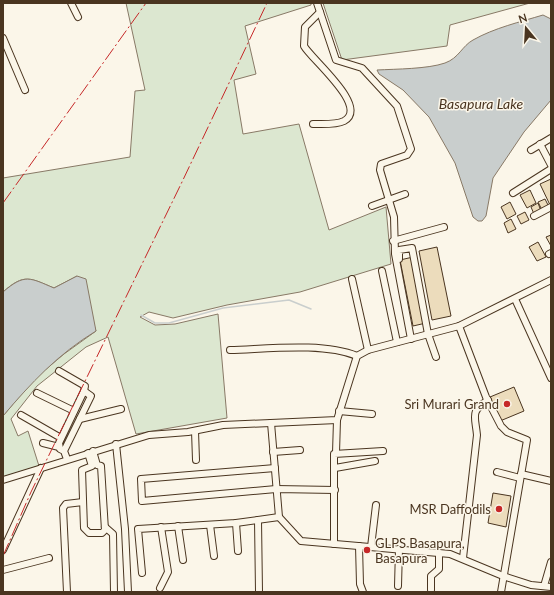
<svg xmlns="http://www.w3.org/2000/svg" width="554" height="595" font-family="Lato,sans-serif">
<style>
.green{fill:#dce7d0;stroke:#887966}
.water{fill:#c9cecd;stroke:#887966}
.lines{fill:none;stroke-linecap:round;stroke-linejoin:round}
.stream{stroke:#c9cecd;stroke-width:1.5}
.building{fill:#ecdcbc;stroke:#4a3520}
.minor-casing{stroke:#4a3520;stroke-width:8}
.minor{stroke:#fbf6e9;stroke-width:6}
.power{stroke:#c62828;stroke-width:1;stroke-dasharray:14 3 2 3;stroke-linecap:butt}
.poi-dot{fill:#c62828;stroke:#fbf6e9;stroke-width:1.5}
.labels{text-anchor:middle;dominant-baseline:central;stroke-width:3;stroke-linejoin:round;paint-order:stroke}
.poi-label{font-size:13px;fill:#4a3520;stroke:#fbf6e9;text-anchor:end}
.water-label{font-size:14px;font-style:italic;fill:#4a3520;stroke:#fbf6e9}
</style>
<rect width="100%" height="100%" fill="#fbf6e9"/>
<g class="green">
<path d="M126,3H311V5L245,26L256,74L234,80L243,134L299,124L329,230L386,207L391,264L300,292L227,305L173,318L149,312L140,317L155,325L175,324L218,314L227,418L136,434L108,337L86,347L37,386L11,419L18,436L28,431L39,466L3,477V416L32,381L64,354L96,331L77,276L54,288C30,278 24,273 3,292V178L130,157L135,91L145,90Z"/>
<path d="M323,3H530L450,25L447,46L342,60Z"/>
</g>
<g class="water">
<path d="M543,15L551,19V100L524,132L493,178L486,216L482,221H478L473,217L455,163L429,117L403,90L379,74L377,70C396,69 428,69 445,63C459,58 462,46 473,40C494,28 520,22 543,15Z"/>
<path d="M77,276L86,279L96,331C58,354 31,383 3,416V292C25,273 30,278 54,288Z"/>
</g>
<g class="lines">
<path class="stream" d="M141,315L155,323H169L223,308L289,300L311,309"/>
</g>
<g class="building">
<path d="M551,179V205H550L540,184Z"/>
<path d="M530,190L536,203L527,208L520,195Z"/>
<path d="M545,199L549,207L542,210L538,202Z"/>
<path d="M510,202L516,214L507,219L501,207Z"/>
<path d="M538,203L541,211L534,214L531,207Z"/>
<path d="M525,212L529,220L521,224L517,216Z"/>
<path d="M511,219L516,229L508,233L504,223Z"/>
<path d="M551,235V246L546,237Z"/>
<path d="M538,242L546,257L537,261L529,247Z"/>
<path d="M437,247L451,316L432,320L419,251Z"/>
<path d="M413,257L426,323L413,326L400,260Z"/>
<path d="M514,387L524,411L500,421L490,397Z"/>
<path d="M493,493L511,496L506,527L488,523Z"/>
</g>
<g class="lines">
<defs>
<g id="minor">
<path d="M71,3L78,17"/>
<path d="M317,3L336,60L362,68L397,106L411,149L407,155L381,164L380,170L394,217L395,254L411,339"/>
<path d="M3,38L25,90"/>
<path d="M313,124C323,124 336,125 344,121C370,107 311,59 304,46L305,27L320,12"/>
<path d="M540,144L551,165"/>
<path d="M531,150L551,138"/>
<path d="M513,193L551,169"/>
<path d="M372,206L405,194"/>
<path d="M534,216L551,207"/>
<path d="M393,241L444,227"/>
<path d="M549,254L551,253"/>
<path d="M399,259V250L412,248L428,334L436,357"/>
<path d="M382,271L397,342"/>
<path d="M352,279L368,350"/>
<path d="M515,299L551,378"/>
<path d="M459,326L486,397L501,426L507,432L527,440L501,592"/>
<path d="M230,350C267,349 323,342 357,356"/>
<path d="M59,371L85,386L84,391"/>
<path d="M37,393L74,411"/>
<path d="M339,411L372,414"/>
<path d="M21,415L61,438"/>
<path d="M80,419L121,409"/>
<path d="M271,423L279,517L301,541L450,554L503,576L531,585L551,587"/>
<path d="M195,431L196,460"/>
<path d="M43,443L59,447"/>
<path d="M116,444L125,529L128,592"/>
<path d="M64,451L91,396L84,391L59,443L60,449L64,451L67,459"/>
<path d="M273,452L300,450"/>
<path d="M88,453L92,466L82,470L84,528L89,533H102L105,530L101,466L97,465L93,451"/>
<path d="M336,453L337,420"/>
<path d="M275,468L141,479L142,501L276,489L335,490"/>
<path d="M335,468L375,461"/>
<path d="M497,472L520,478"/>
<path d="M521,474L551,481"/>
<path d="M3,480L149,435L188,432L223,425L337,420L357,356L368,350L459,326L551,280"/>
<path d="M258,520L259,592"/>
<path d="M236,523L238,551"/>
<path d="M210,525L214,556"/>
<path d="M178,526L183,560"/>
<path d="M105,527L113,534L114,592"/>
<path d="M334,544V454L383,451"/>
<path d="M359,546L360,584L363,592"/>
<path d="M371,547L376,505"/>
<path d="M3,550L41,468"/>
<path d="M463,558L477,435C475,415 470,412 488,400"/>
<path d="M3,570L49,558"/>
<path d="M142,573L138,529L236,523L279,517"/>
<path d="M398,586L399,549"/>
<path d="M544,586L551,562"/>
<path d="M160,588L168,572L161,527"/>
<path d="M431,590V576L439,569V553"/>
<path d="M67,592L63,508L66,504L83,502"/>
</g>
</defs>
<use href="#minor" class="minor-casing"/>
<use href="#minor" class="minor"/>
<g class="power">
<path d="M3,203L146,3"/>
<path d="M3,556L31,492L182,182L267,3"/>
</g>
</g>
<g class="poi-dot">
<circle cx="507" cy="404" r="4"/>
<circle cx="499" cy="509" r="4"/>
<circle cx="367" cy="550" r="4"/>
</g>
<g class="labels">
<g class="poi-label">
<text x="499" y="404">Sri Murari Grand</text>
<text x="491" y="509">MSR Daffodils</text>
<text x="375" y="543" text-anchor="start">GLPS Basapura,<tspan x="375" dy="15">Basapura</tspan></text>
</g>
<g class="water-label">
<text x="481" y="103">Basapura Lake</text>
</g>
</g>
<rect width="554" height="595" fill="none" stroke="#4a3520" stroke-width="8"/>
<g transform="translate(526 28) rotate(342)" stroke="#fbf6e9" stroke-width="3" paint-order="stroke">
<path d="M0-3L7 15L0 10L-7 15Z" fill="#4a3520"/>
<text y="-6" font-size="11" font-weight="bold" text-anchor="middle" fill="#4a3520">N</text>
</g>
</svg>
